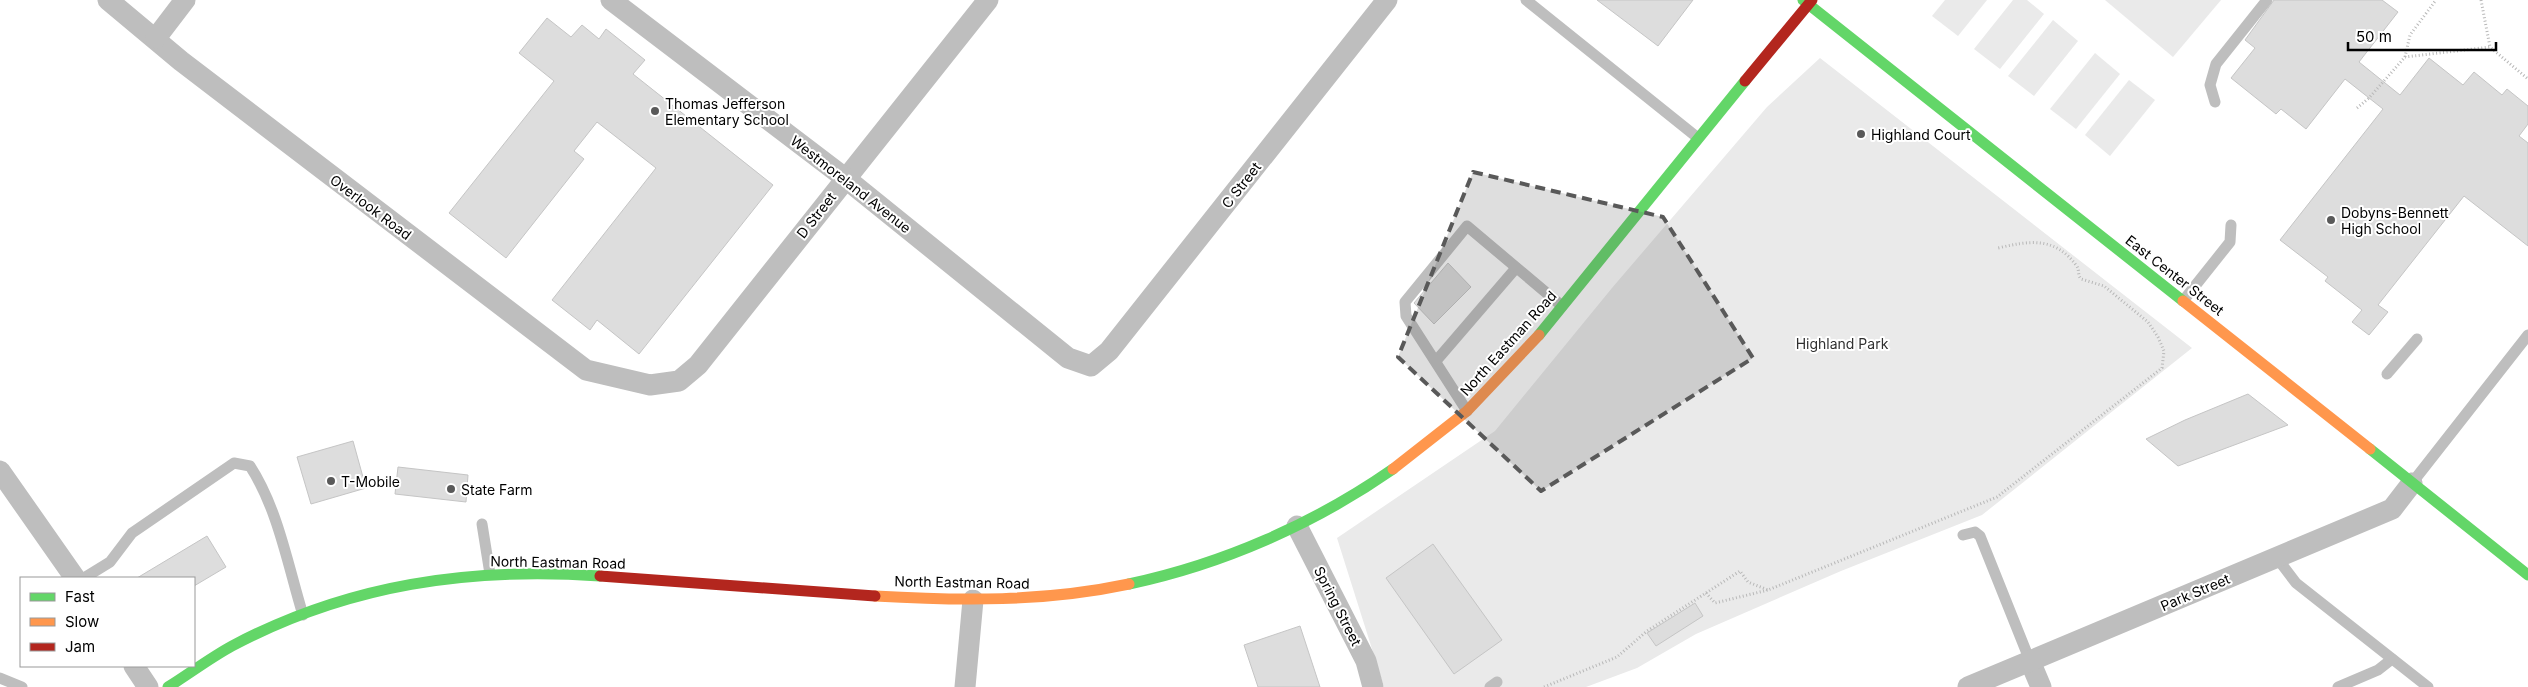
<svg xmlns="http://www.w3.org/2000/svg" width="2528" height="687" font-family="Inter,sans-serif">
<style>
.green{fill:#eaeaea}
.building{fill:#ddd;stroke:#c5c5c5}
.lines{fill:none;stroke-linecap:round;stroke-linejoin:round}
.path{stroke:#b8b8b8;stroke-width:3;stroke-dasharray:1 2.5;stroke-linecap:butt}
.lane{stroke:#bebebe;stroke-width:11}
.street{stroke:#bebebe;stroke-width:21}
.fast{stroke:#63d668;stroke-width:11}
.slow{stroke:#ff974d;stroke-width:11}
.jam{stroke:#b3261e;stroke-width:11}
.marked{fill:#595959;fill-opacity:0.2;stroke:#595959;stroke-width:4;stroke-dasharray:10 6;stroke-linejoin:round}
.poi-dot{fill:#595959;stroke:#fff;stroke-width:2}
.labels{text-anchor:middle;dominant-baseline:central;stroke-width:4;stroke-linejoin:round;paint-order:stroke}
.poi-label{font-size:14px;fill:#000;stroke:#fff;text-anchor:start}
.street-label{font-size:14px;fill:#000;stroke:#fff}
.park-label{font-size:14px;fill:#303030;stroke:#fff}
</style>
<rect width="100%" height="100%" fill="#fff"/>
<g class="green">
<path d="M1945,0H1987L1958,36L1932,16Z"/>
<path d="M2013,0H2027L2044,14L2000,69L1974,49Z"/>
<path d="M2105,0H2221L2173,57Z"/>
<path d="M2053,20L2078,41L2034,96L2008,76Z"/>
<path d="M2095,53L2120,74L2076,129L2050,109Z"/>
<path d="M1820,58L2192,348L1982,515L1841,571L1696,634L1637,668L1586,687H1384L1337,538L1495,431L1612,288L1767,107Z"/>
<path d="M2129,80L2155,100L2110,156L2085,135Z"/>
</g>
<g class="building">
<path d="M1597,0H1693L1658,46Z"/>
<path d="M2274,0H2382L2398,12L2359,62L2400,95L2429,58L2463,85L2474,72L2502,95L2507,89L2528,106V124L2519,136L2528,143V246L2464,196L2378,305L2388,312L2369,335L2352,322L2362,310L2325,281L2328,277L2280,240L2383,109L2345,79L2306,129L2281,109L2276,114L2231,78L2255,48L2245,40Z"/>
<path d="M547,18L571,37L582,25L599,39L606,29L645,60L633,74L773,185L639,354L597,320L590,330L552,300L656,168L597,122L574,151L584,159L506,258L449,213L554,81L519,53Z"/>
<path d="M1448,263L1471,287L1434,324L1414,303Z"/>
<path d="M2248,394L2288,425L2178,466L2146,439L2185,420Z"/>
<path d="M353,441L366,488L311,504L297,457Z"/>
<path d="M398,467L468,475L466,502L395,494Z"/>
<path d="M207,536L226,567L194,586V578H137Z"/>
<path d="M1433,544L1502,640L1454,674L1386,578Z"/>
<path d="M1695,603L1703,616L1656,646L1647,633Z"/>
<path d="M1300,626L1320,687H1258L1244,645Z"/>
</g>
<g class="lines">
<g class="path">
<path d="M2481,0L2490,47"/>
<path d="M2405,57L2410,35L2436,0"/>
<path d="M2357,108L2369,98L2405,57L2490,47L2528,79"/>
<path d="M1706,593L1715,603L1768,590"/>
<path d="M1544,687L1617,657L1647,631L1740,571L1748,582L1768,590L1997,497L2162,368L2164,351L2158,337L2148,322L2104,286L2081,279C2077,274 2080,270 2076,265C2054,236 2029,241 1998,248"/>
</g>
<g class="lane">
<path d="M1526,0L1698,138"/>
<path d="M2215,102L2210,85L2216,64L2267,0"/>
<path d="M2183,301L2230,242L2231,225"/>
<path d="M1436,361L1516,268"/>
<path d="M2387,374L2417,339"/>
<path d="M1467,411L1406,316L1405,302L1467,226L1562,306"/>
<path d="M2412,483L2528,335"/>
<path d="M482,524L490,574"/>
<path d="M1963,535L1975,532L1980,536L2030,661"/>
<path d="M2277,558L2296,583L2428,687"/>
<path d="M84,578L110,562L132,533L234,463L250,466C278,509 288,566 303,615"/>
<path d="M0,678L22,687"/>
<path d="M1490,687L1497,682"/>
<path d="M2338,687L2378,670L2392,659"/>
</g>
<g class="street">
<path d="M108,0L181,61L586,370L650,385L679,381L698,365L988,0"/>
<path d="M611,0L845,178L1068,358L1091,366L1109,351L1387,0"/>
<path d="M156,38L185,0"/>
<path d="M0,471L75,578"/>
<path d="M1297,526L1366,661L1373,687"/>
<path d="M2030,661L2041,687"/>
<path d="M134,666L148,687"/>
<path d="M965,687L973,600"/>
<path d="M1968,687L2392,509L2412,483"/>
</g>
<g class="fast">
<path d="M1803,0L2183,301"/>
<path d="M1539,335L1745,81"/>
<path d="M2370,449L2528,575"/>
<path d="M1129,584C1223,564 1314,524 1393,469"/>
<path d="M168,687C189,674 210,658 232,646C349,584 470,567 600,576"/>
</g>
<g class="slow">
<path d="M2183,301L2370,449"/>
<path d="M1393,469L1467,411L1539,335"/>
<path d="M875,596C961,601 1044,602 1129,584"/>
</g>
<g class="jam">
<path d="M1745,81L1812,0"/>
<path d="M600,576L875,596"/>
</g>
</g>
<path class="marked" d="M1473,172L1663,217L1753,358L1541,491L1398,357Z"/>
<g class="poi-dot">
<circle cx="655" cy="111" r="5"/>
<circle cx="1861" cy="134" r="5"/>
<circle cx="2331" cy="220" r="5"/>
<circle cx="331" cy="481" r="5"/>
<circle cx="451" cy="489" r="5"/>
</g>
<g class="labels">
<g class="poi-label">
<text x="665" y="103">Thomas Jefferson<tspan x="665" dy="16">Elementary School</tspan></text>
<text x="1871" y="134">Highland Court</text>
<text x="2341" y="212">Dobyns-Bennett<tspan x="2341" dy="16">High School</tspan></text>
<text x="341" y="481">T-Mobile</text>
<text x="461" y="489">State Farm</text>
</g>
<g class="street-label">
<text transform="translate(851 184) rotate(38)">Westmoreland Avenue</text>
<text transform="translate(1241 185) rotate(-52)">C Street</text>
<text transform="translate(371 207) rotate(37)">Overlook Road</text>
<text transform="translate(816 215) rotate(-52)">D Street</text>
<text transform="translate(2175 275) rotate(38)">East Center Street</text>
<text transform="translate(1508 343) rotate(-48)">North Eastman Road</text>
<text transform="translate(558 562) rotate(1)">North Eastman Road</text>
<text transform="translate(962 582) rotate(1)">North Eastman Road</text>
<text transform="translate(2195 592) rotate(-23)">Park Street</text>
<text transform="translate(1338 606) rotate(63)">Spring Street</text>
</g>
<g class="park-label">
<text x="1842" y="343">Highland Park</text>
</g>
</g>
<rect x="20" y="577" width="175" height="90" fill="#ffffff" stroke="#999999"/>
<rect x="30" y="593" width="25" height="8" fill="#63d668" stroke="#999999"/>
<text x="65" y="602" font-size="15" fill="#000000">Fast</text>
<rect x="30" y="618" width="25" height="8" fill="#ff974d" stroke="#999999"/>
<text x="65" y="627" font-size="15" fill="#000000">Slow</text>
<rect x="30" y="643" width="25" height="8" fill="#b3261e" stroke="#999999"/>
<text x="65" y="652" font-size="15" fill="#000000">Jam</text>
<path d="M2348 42v8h148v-8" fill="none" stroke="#000000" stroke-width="2.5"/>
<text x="2356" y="42" font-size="15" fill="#000000" stroke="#ffffff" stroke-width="4" paint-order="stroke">50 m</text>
</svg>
